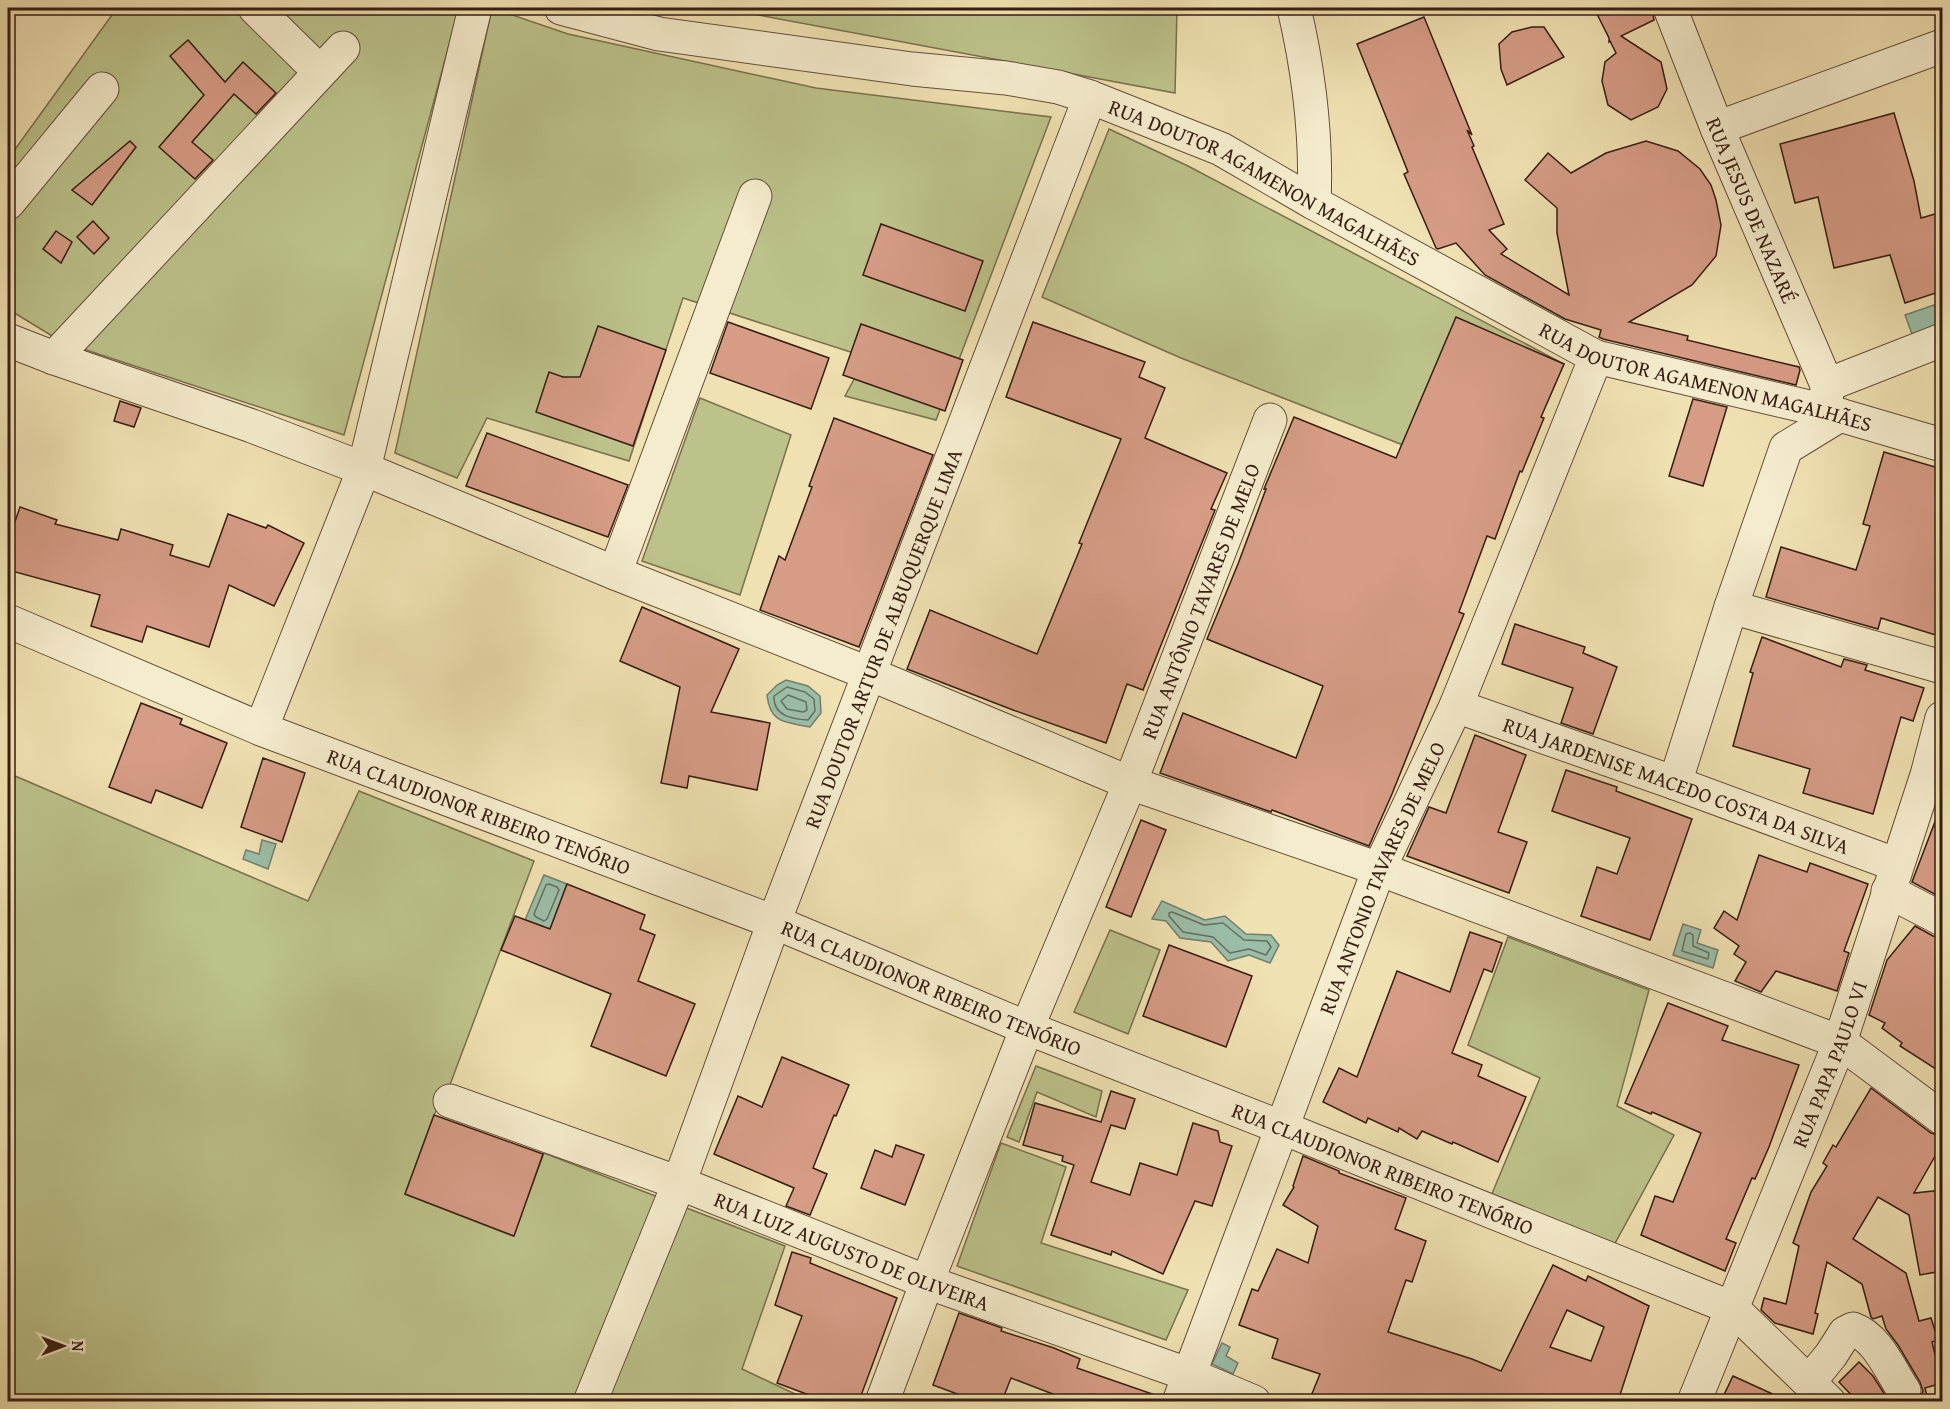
<svg xmlns="http://www.w3.org/2000/svg" width="1950" height="1409" font-family="'Gentium Book Plus',serif">
<style>
.green{fill:#bcc28a;stroke:#79704e;stroke-width:1.5}
.water{fill:#9bbea8;stroke:#737e6c;stroke-width:1.5}
.lines{fill:none;stroke-linecap:round;stroke-linejoin:round}
.shore{stroke:#686e5d;stroke-width:1.5}
.building{fill:#d69c86;stroke:#361d12;stroke-width:1.5;fill-rule:evenodd}
.minor-casing{stroke:#644e3a;stroke-width:35}
.minor{stroke:#f5eccd;stroke-width:33}
.labels{text-anchor:middle;dominant-baseline:central;stroke-width:6;stroke-linejoin:round;paint-order:stroke}
.street-label{font-size:21px;fill:#361d12;stroke:#f5eccd}
</style>
<rect width="100%" height="100%" fill="#f0e1b2"/>
<filter id="stains"><feTurbulence type="fractalNoise" baseFrequency=".00333" numOctaves="4"/><feColorMatrix values="0 0 0 0 .2 0 0 0 0 .09 0 0 0 0 .02 0 0 0 .5 -.17"/></filter>
<radialGradient id="worn" r=".72"><stop offset=".6" stop-color="#630" stop-opacity="0"/><stop offset="1" stop-color="#630" stop-opacity=".3"/></radialGradient>
<g class="green">
<path d="M117,8H459L344,435L62,342L8,309V159Z"/>
<path d="M492,8L568,34L816,88L1051,117L936,420L845,396L866,357L683,298L629,461L487,418L457,478L395,453Z"/>
<path d="M721,8H1177L1175,93Z"/>
<path d="M1109,129L1188,166L1564,364L1510,487L1181,358L1042,297Z"/>
<path d="M700,398L791,435L740,595L642,561Z"/>
<path d="M8,773L308,901L359,791L534,861L451,1082L434,1115L405,1194L513,1236L544,1153L785,1246L742,1369L810,1401H8Z"/>
<path d="M1110,930L1160,950L1128,1034L1074,1012Z"/>
<path d="M1508,937L1649,990L1617,1106L1674,1135L1613,1247L1491,1196L1540,1078L1468,1045Z"/>
<path d="M1036,1066L1102,1091L1096,1117L1037,1092L1019,1142L1007,1137Z"/>
<path d="M1001,1143L1066,1167L1041,1243L1188,1290L1166,1340L957,1266Z"/>
</g>
<g class="water">
<path d="M1934,305L1940,324L1912,334L1905,315Z"/>
<path d="M786,680L808,686L820,696L821,713L810,727C786,722 770,724 767,695L777,685Z"/>
<path d="M262,840L276,844L268,869L243,859L246,850L259,854Z"/>
<path d="M544,875L567,884L550,929L525,920Z"/>
<path d="M1162,901L1205,920L1225,916L1246,934L1271,935L1279,945L1270,963L1249,955L1228,961L1211,942L1180,938L1166,921L1152,919Z"/>
<path d="M1683,924L1701,930L1697,943L1718,950L1713,968L1673,955Z"/>
<path d="M1222,1343L1230,1347L1226,1356L1238,1363L1233,1374L1212,1364Z"/>
</g>
<g class="lines">
<g class="shore">
<path d="M787,687L805,692L814,699L815,711L808,720C792,719 773,716 774,696Z"/>
<path d="M788,695L806,702L807,710L803,712L787,709L781,701Z"/>
<path d="M549,884L557,887L559,890L547,919L544,921L536,917L534,914L546,885Z"/>
<path d="M1172,912L1204,925L1223,923L1244,940L1267,941L1271,947L1266,955L1249,949L1230,953L1213,937L1183,932L1169,916V913Z"/>
<path d="M1690,933L1693,935V946L1709,953L1708,959L1682,951L1686,934Z"/>
</g>
</g>
<g class="building">
<path d="M1594,8H1652L1654,20L1621,36L1661,62L1667,89L1658,107L1631,120L1608,105L1602,81L1605,62L1616,53L1610,41L1609,42V38Z"/>
<path d="M1424,17L1472,135L1467,130L1474,146L1472,147L1504,224L1489,230L1507,249L1501,254L1569,295L1557,233V208L1525,180L1548,153L1571,173L1606,153L1646,141L1678,151L1700,169L1711,185L1716,200L1721,225L1716,256L1692,285L1629,322L1688,336L1687,340L1799,367L1800,370L1796,385L1603,339L1599,337L1601,330L1565,319L1485,275L1456,243L1438,249L1436,248L1404,174L1408,172L1357,44Z"/>
<path d="M1532,27H1544L1564,57L1507,85L1501,69L1499,44L1512,32Z"/>
<path d="M188,40L225,82L243,62L276,93L256,114L234,94L192,142L213,160L195,179L159,147L204,95L170,56Z"/>
<path d="M1894,113L1914,181L1921,218L1942,212V291L1905,303L1890,255L1834,268L1818,197L1795,203L1780,144Z"/>
<path d="M130,141L136,147L92,205L72,190Z"/>
<path d="M93,221L109,238L94,254L77,237Z"/>
<path d="M881,224L983,261L965,311L863,275Z"/>
<path d="M56,231L72,242L61,263L43,249Z"/>
<path d="M1456,317L1564,364L1541,417L1544,418L1522,472L1520,471L1495,539L1487,536L1459,612L1464,614L1392,794L1369,846L1272,810L1271,812L1160,773L1183,713L1296,758L1323,686L1207,639L1238,564L1266,489H1264L1294,417L1396,458Z"/>
<path d="M728,322L829,358L811,409L710,373Z"/>
<path d="M1033,322L1145,362L1139,377L1165,388L1145,438L1227,473L1211,509L1215,510L1143,690L1127,684L1106,743L1013,710L907,669L930,610L1037,654L1082,544L1079,543L1121,439L1006,397Z"/>
<path d="M861,324L963,360L945,411L843,375Z"/>
<path d="M598,326L666,350L633,446L536,412L549,372L563,377H580Z"/>
<path d="M1693,399L1727,407L1703,486L1669,476Z"/>
<path d="M120,401L141,408L134,427L114,421Z"/>
<path d="M834,418L933,455L859,647L760,610L779,556L785,560L812,487L809,486Z"/>
<path d="M487,433L628,485L608,537L466,486Z"/>
<path d="M1884,452L1942,469V637L1881,618L1878,629L1766,597L1781,547L1856,570L1870,526L1863,524Z"/>
<path d="M20,507L57,520L55,524L118,540L121,529L173,545L170,555L209,567L228,514L266,528L268,525L304,543L274,606L229,585L209,647L147,626L142,642L91,626L100,595L8,570V542Z"/>
<path d="M642,607L739,649L711,712L770,723L757,790L689,776L687,788L661,783L680,687L620,661Z"/>
<path d="M1515,624L1585,647L1583,653L1617,667L1593,734L1561,723L1573,688L1502,664Z"/>
<path d="M1762,637L1841,667L1844,659L1867,665L1865,670L1924,688L1913,721L1901,717L1873,814L1803,793L1810,769L1733,746L1753,673L1750,672Z"/>
<path d="M141,703L182,719L180,724L227,743L202,808L156,790L151,803L109,787Z"/>
<path d="M1475,735L1526,755L1498,832L1527,842L1509,893L1407,856L1429,807L1446,813Z"/>
<path d="M263,758L305,773L282,842L241,827Z"/>
<path d="M1566,770L1617,787L1616,791L1692,819L1650,940L1581,916L1597,867L1617,874L1630,838L1552,811Z"/>
<path d="M1941,806H1942V898L1912,882Z"/>
<path d="M1141,820L1166,830L1131,917L1106,907Z"/>
<path d="M1759,855L1807,872L1810,863L1868,884L1844,951L1849,953L1837,991L1776,971L1761,992L1735,981L1746,962L1734,954L1739,946L1714,928L1724,911L1737,920Z"/>
<path d="M567,884L645,915L640,929L655,935L638,981L695,1004L666,1076L591,1046L611,994L501,950L515,916L550,929Z"/>
<path d="M1915,926L1933,936L1942,938V1073L1900,1046L1902,1043L1882,1028L1885,1023L1869,1015L1887,960Z"/>
<path d="M1470,932L1502,943L1492,972L1484,969L1452,1053L1482,1065L1478,1076L1526,1097L1498,1162L1453,1142L1452,1144L1422,1131L1417,1139L1399,1128L1398,1132L1368,1118L1366,1123L1323,1102L1339,1068L1357,1077L1397,971L1450,992Z"/>
<path d="M1169,945L1252,976L1226,1047L1143,1016Z"/>
<path d="M1668,1003L1728,1026L1722,1040L1799,1065L1769,1147L1755,1179L1752,1178L1726,1239L1736,1243L1725,1271L1641,1235L1655,1196L1673,1202L1701,1133L1652,1112L1651,1114L1625,1103Z"/>
<path d="M782,1057L849,1085L836,1116L834,1115L813,1168L827,1174L810,1215L786,1206L794,1188L714,1154L738,1096L762,1107Z"/>
<path d="M1871,1088L1931,1133L1942,1136V1144L1914,1193L1942,1190V1271L1920,1275L1909,1215L1878,1197L1853,1239L1906,1273L1919,1321L1931,1318L1938,1340L1932,1342L1942,1383L1925,1388L1928,1401H1919L1923,1391L1920,1382L1898,1345L1886,1329L1882,1316L1873,1319L1871,1317L1862,1284L1827,1262L1815,1313L1818,1314L1813,1334L1775,1323L1761,1310L1764,1298L1786,1304L1799,1246L1793,1243L1811,1192L1827,1166L1823,1163L1833,1145L1836,1147Z"/>
<path d="M1111,1091L1135,1099L1125,1129L1111,1125L1091,1182L1130,1195L1140,1163L1177,1175L1193,1123L1218,1131L1220,1142L1232,1146L1212,1206L1195,1201L1163,1274L1112,1251L1111,1255L1051,1235L1074,1165L1062,1161L1063,1156L1023,1145L1035,1103L1101,1122Z"/>
<path d="M434,1115L543,1154L514,1236L405,1194Z"/>
<path d="M896,1145L924,1155L905,1205L861,1188L875,1150L892,1157Z"/>
<path d="M1303,1156L1339,1171V1173L1406,1198L1395,1229L1426,1241L1412,1282L1406,1280L1388,1332L1472,1359L1501,1371L1553,1265L1586,1281L1588,1276L1649,1306L1618,1401H1309L1320,1374L1272,1358L1278,1339L1239,1325L1252,1289L1258,1291L1277,1249L1308,1263L1318,1226L1283,1205L1294,1187L1293,1186ZM1567,1310L1604,1327L1591,1361L1550,1347Z"/>
<path d="M792,1252L811,1258L810,1263L897,1298L859,1401H825L777,1383L802,1316L775,1305Z"/>
<path d="M959,1313L1002,1328L1001,1331L1054,1348L1080,1359L1077,1368L1161,1397V1401H1071L1011,1378L1002,1401H976L933,1385Z"/>
<path d="M1859,1362L1873,1376L1889,1401H1857L1839,1382Z"/>
<path d="M1733,1376L1788,1401H1721Z"/>
</g>
<g class="lines">
<defs>
<g id="minor">
<path d="M255,8L319,71"/>
<path id="s1" d="M561,8L659,34L912,69L1006,78L1058,87L1090,97L1221,149L1314,203L1596,357L1826,411L1942,445"/>
<path d="M1294,8C1309,72 1317,137 1314,203"/>
<path id="s2" d="M1670,8L1717,128L1827,385L1826,411"/>
<path d="M1717,128L1942,46"/>
<path d="M8,203L102,89"/>
<path d="M8,340L54,358L252,426L364,469L615,573L870,674L1130,783L1379,869L1840,1042L1942,1118"/>
<path d="M54,358L343,48"/>
<path d="M1827,385L1942,340"/>
<path d="M615,573L755,196"/>
<path d="M1731,607L1942,667"/>
<path id="s3" d="M8,621L261,729L774,922L1027,1028L1283,1128L1732,1308L1829,1402"/>
<path id="s4" d="M1456,706L1675,783L1897,865"/>
<path d="M261,729L364,469L475,8"/>
<path d="M1675,783L1731,607L1786,448L1840,415"/>
<path d="M1888,891L1942,919"/>
<path id="s5" d="M450,1101L679,1183L927,1282L1190,1375L1254,1402"/>
<path d="M1809,1382L1831,1355L1845,1333L1853,1329C1878,1338 1890,1370 1904,1391"/>
<path id="s6" d="M590,1402L679,1183L774,922L1090,97"/>
<path id="s7" d="M882,1402L927,1282L1027,1028L1130,783L1270,420"/>
<path id="s8" d="M1179,1402L1379,869L1456,706L1596,357"/>
<path id="s9" d="M1694,1402L1840,1042L1927,775L1942,718"/>
</g>
</defs>
<use href="#minor" class="minor-casing"/>
<use href="#minor" class="minor"/>
</g>
<g class="labels">
<g class="street-label">
<text stroke="none"><textPath href="#s1" startOffset="732">RUA DOUTOR AGAMENON MAGALHÃES</textPath></text>
<text stroke="none"><textPath href="#s2" startOffset="218">RUA JESUS DE NAZARÉ</textPath></text>
<text stroke="none"><textPath href="#s1" startOffset="1218">RUA DOUTOR AGAMENON MAGALHÃES</textPath></text>
<text stroke="none"><textPath href="#s7" startOffset="862">RUA ANTÔNIO TAVARES DE MELO</textPath></text>
<text stroke="none"><textPath href="#s6" startOffset="818">RUA DOUTOR ARTUR DE ALBUQUERQUE LIMA</textPath></text>
<text stroke="none"><textPath href="#s4" startOffset="234">RUA JARDENISE MACEDO COSTA DA SILVA</textPath></text>
<text stroke="none"><textPath href="#s3" startOffset="508">RUA CLAUDIONOR RIBEIRO TENÓRIO</textPath></text>
<text stroke="none"><textPath href="#s8" startOffset="562">RUA ANTONIO TAVARES DE MELO</textPath></text>
<text stroke="none"><textPath href="#s3" startOffset="994">RUA CLAUDIONOR RIBEIRO TENÓRIO</textPath></text>
<text stroke="none"><textPath href="#s9" startOffset="364">RUA PAPA PAULO VI</textPath></text>
<text stroke="none"><textPath href="#s3" startOffset="1480">RUA CLAUDIONOR RIBEIRO TENÓRIO</textPath></text>
<text stroke="none"><textPath href="#s5" startOffset="429">RUA LUIZ AUGUSTO DE OLIVEIRA</textPath></text>
</g>
</g>
<rect width="1950" height="1409" fill="none" stroke="#f0e1b2" stroke-width="30"/>
<rect x="9" y="9" width="1932" height="1391" fill="none" stroke="#361d12" stroke-width="3"/>
<rect x="15" y="15" width="1920" height="1379" fill="none" stroke="#361d12" stroke-width="1.5"/>
<g transform="translate(63 1346) rotate(90)" stroke="#f5eccd" stroke-width="4.5" paint-order="stroke">
<path d="M0-4.5L10 22L0 15L-10 22Z" fill="#361d12"/>
<text y="-9" font-size="16" font-weight="bold" text-anchor="middle" fill="#361d12">N</text>
</g>
<rect width="100%" height="100%" filter="url(#stains)"/>
<rect width="100%" height="100%" fill="url(#worn)"/>
</svg>
